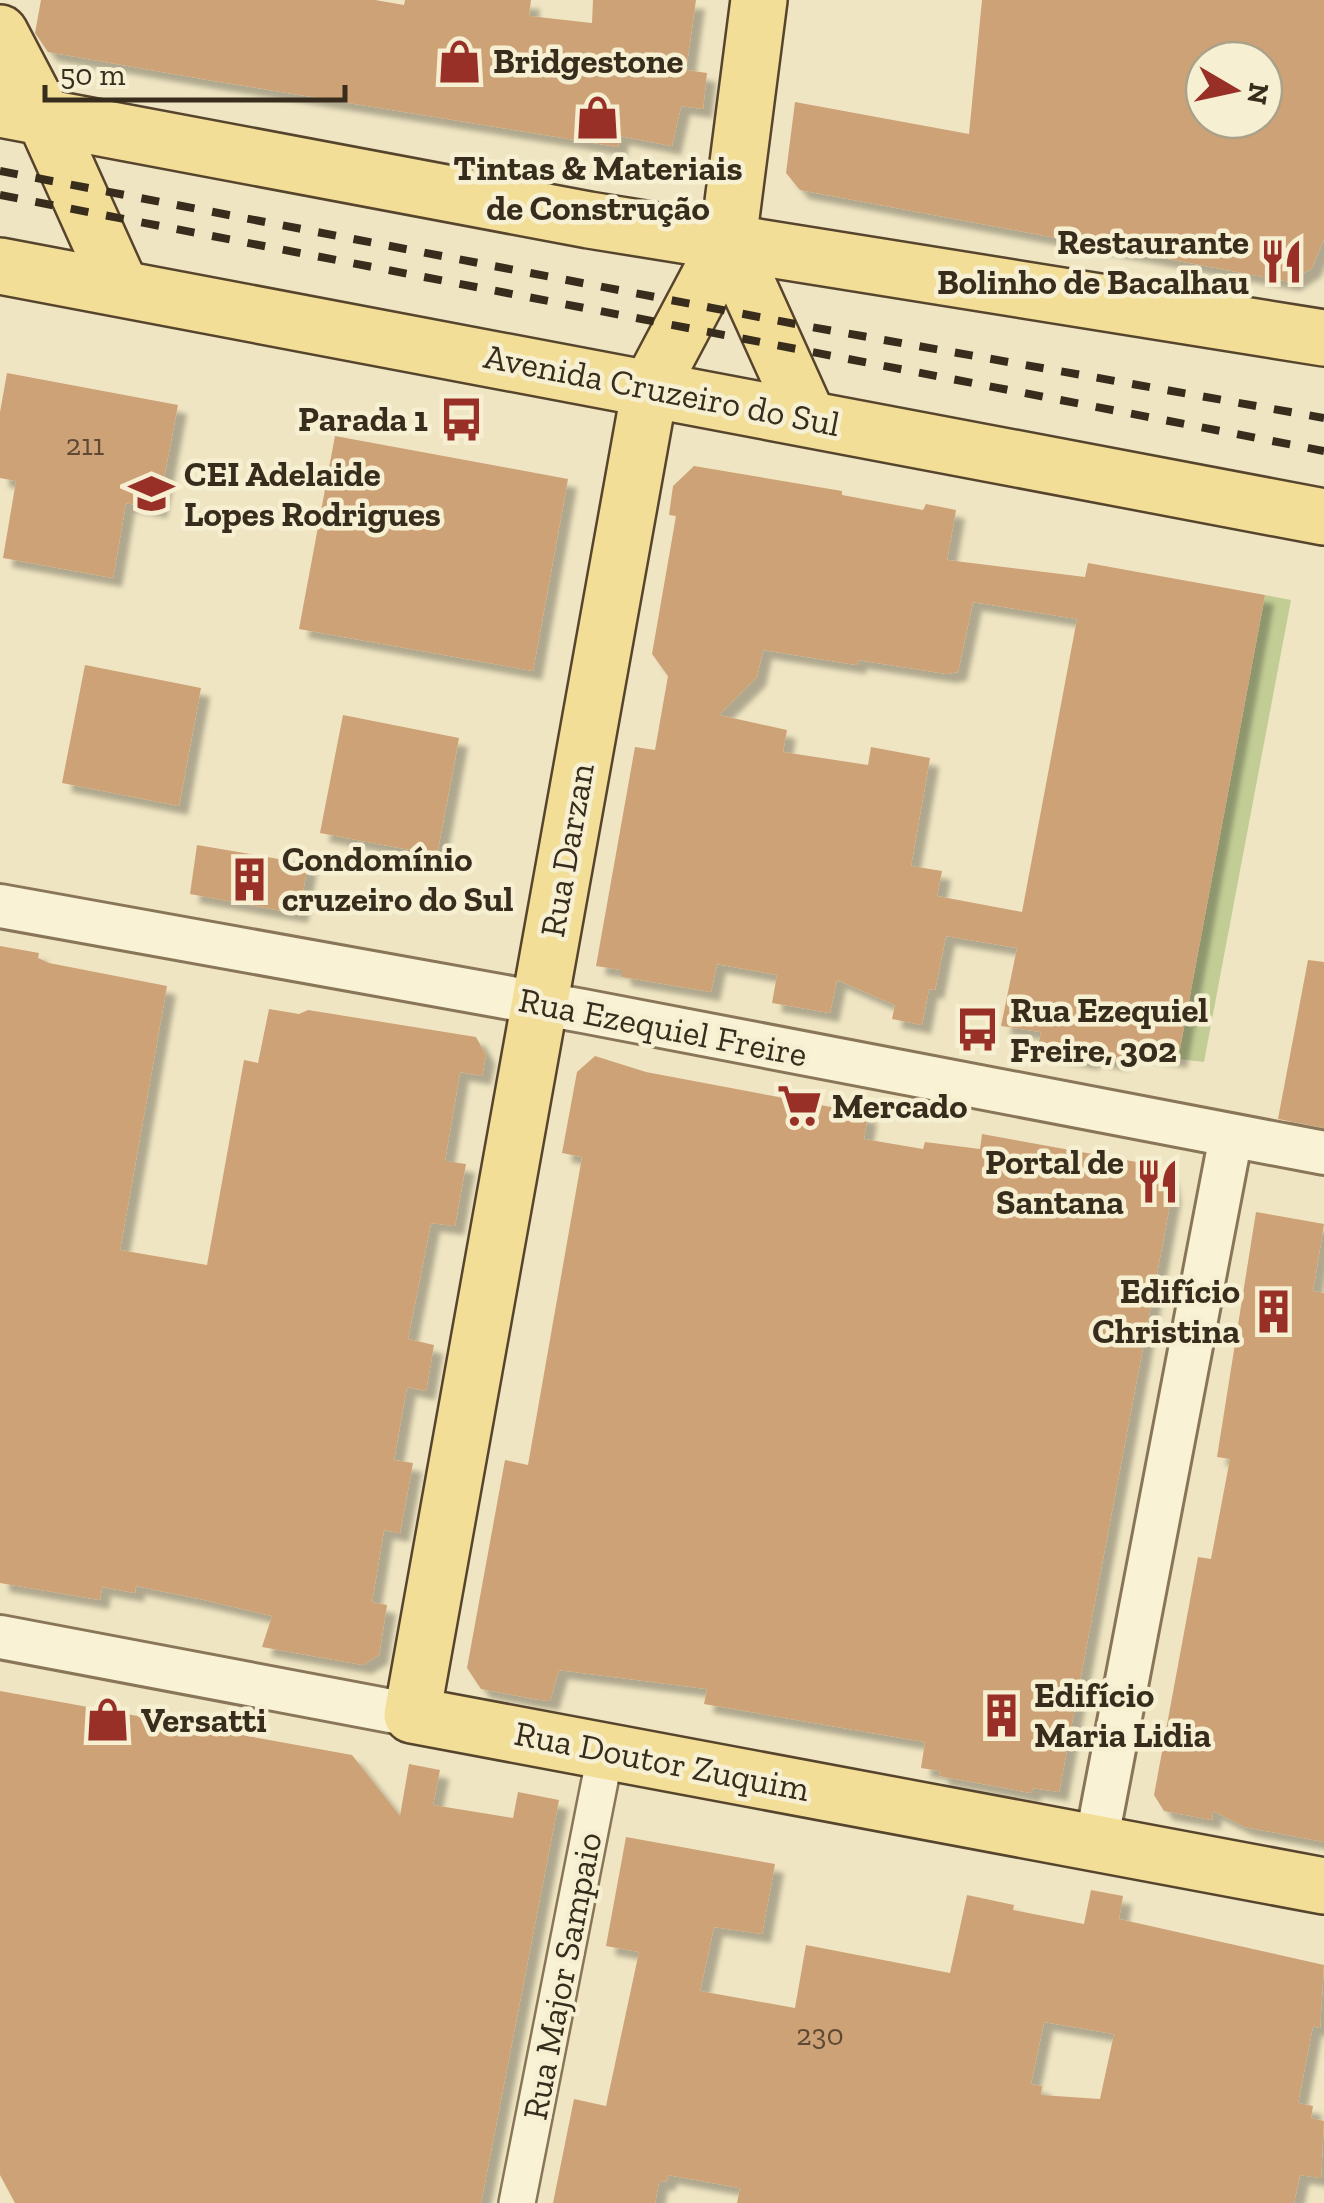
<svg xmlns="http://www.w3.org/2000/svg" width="1324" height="2203" font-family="'Zilla Slab',serif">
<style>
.green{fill:#c2cd95}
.building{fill:#cea277;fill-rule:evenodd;filter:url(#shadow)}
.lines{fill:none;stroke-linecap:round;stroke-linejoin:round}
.minor-casing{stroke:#897659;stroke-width:40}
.tertiary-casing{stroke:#897659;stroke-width:48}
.primary-casing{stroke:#56442d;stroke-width:60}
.minor{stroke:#f9f2d5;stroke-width:35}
.tertiary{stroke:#f9f2d5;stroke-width:42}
.primary{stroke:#f3de98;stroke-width:55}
.rail{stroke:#382d1d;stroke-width:8;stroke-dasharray:18 18;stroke-linecap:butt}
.labels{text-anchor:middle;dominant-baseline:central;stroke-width:9;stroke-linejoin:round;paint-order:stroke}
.number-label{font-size:30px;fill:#5e4a34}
.poi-label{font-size:35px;font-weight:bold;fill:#382d1d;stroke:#f6efd1;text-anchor:start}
.street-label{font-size:35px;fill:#382d1d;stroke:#f6efd1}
</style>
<defs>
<filter id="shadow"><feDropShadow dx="9" dy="9" stdDeviation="2.5" flood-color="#0004"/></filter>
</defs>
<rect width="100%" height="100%" fill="#efe5c2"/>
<path class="green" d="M1265,595L1291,600L1204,1062L1178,1059Z"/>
<g class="building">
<path d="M41,0H375L404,5L405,0H531L529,16L592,23L593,0H696L686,70L707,73L703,109L681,106L672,146L620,136L618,147L214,81L48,52L35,33Z"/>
<path d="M982,0H1324V239L1312,268L1291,282L800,190L786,173L795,102L969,134ZM1204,60H1264V120H1204Z"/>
<path d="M7,373L178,405L158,509L126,503L113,578L3,558L16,481L0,478V412Z"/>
<path d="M335,436L568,479L533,671L299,629Z"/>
<path d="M694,466L842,491V495L923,510L926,504L956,510L947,560L1085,577L1088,563L1265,595L1178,1059L1122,1049L1120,1062L1091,1057L1090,1061L1037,1051L1041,1032L1001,1026L1017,948L946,936L935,990L929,989L922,1025L892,1019L895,1005L837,980L830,1013L772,1003L777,975L717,964L711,992L622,977V970L596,966L635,747L655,750L668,676L652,654L676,516L669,515L673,486ZM973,602L1077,619L1022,912L937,896L942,871L911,866L930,758L871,747L868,765L783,752L787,730L719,715L757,677L763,650L857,665L858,660L947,674L958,672Z"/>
<path d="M85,665L201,688L179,806L62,783Z"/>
<path d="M343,715L459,738L437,855L320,833Z"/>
<path d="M197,845L308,864L299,914L190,894Z"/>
<path d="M0,946L39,953L38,958L49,963L167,986L120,1250L207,1265L244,1060L258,1063L269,1009L299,1014L308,1010L476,1037L486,1055L482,1076L460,1072L445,1161L466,1164L455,1226L431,1223L408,1339L434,1345L426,1391L407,1387L394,1460L413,1463L400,1533L384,1530L372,1602L387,1605L379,1655L363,1665L262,1647L272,1616L200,1599L136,1586L135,1593L102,1587L100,1600L0,1583Z"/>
<path d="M1308,960L1324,962V1128L1278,1119Z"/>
<path d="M595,1056L646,1072L868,1114L864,1139L923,1149L925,1142L980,1149L982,1134L1159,1166L1169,1175L1172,1194L1059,1792L1033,1788L1031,1793L939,1776L940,1771L921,1768L925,1742L704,1704L707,1689L559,1670L550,1701L534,1699L481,1689L467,1668L505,1460L528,1465L582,1157L562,1153L577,1072Z"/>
<path d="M1256,1212L1324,1224L1313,1291L1324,1293V1842L1245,1827L1213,1811L1212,1820L1164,1811L1154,1795L1198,1557L1211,1559L1230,1459L1217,1457Z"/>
<path d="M0,1691L352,1755L400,1816L409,1764L440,1770L433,1805L513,1818L518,1792L559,1800L481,2203H15L0,2175Z"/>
<path d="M626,1837L775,1864L762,1934L714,1927L700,1991L795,2008L806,1945L950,1973L967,1895L1014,1905L1013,1910L1084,1924L1091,1890L1123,1896L1119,1919L1324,1965L1320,2028L1313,2026L1298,2103L1313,2106L1311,2118L1324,2121L1321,2178L1300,2175L1294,2203H737L740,2188L668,2175L667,2181L659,2182L655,2203H553L574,2099L606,2106L639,1952L606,1946ZM1044,2022L1114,2034L1100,2099L1041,2095L1042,2086L1031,2084Z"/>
</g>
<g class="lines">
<defs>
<path id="minor" d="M517,2203L606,1750"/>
<g id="tertiary">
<path d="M0,906L583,1011L1324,1153"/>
<path d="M0,1637L412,1715"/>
<path d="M1096,1843L1231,1136"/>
</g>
<g id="primary">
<path d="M759,0L728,241L650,388L412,1715L1324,1886"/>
<path d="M0,33L44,117L121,288"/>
<path d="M0,109L589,220L1324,338"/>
<path d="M728,241L808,418"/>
<path d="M0,266L1324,517"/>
</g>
</defs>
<use href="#minor" class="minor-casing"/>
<use href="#tertiary" class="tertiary-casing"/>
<use href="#primary" class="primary-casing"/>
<use href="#minor" class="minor"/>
<use href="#tertiary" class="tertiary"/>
<use href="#primary" class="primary"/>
<g class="rail">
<path d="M0,171L811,327L1324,418"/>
<path d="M0,195L1324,451"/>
</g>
</g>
<defs>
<symbol id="shop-bare" viewBox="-9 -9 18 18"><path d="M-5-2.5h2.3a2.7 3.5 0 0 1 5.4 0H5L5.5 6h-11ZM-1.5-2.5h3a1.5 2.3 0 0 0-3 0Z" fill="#993027" stroke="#f6efd1" stroke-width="2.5" paint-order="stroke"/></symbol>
<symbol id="restaurant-bare" viewBox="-9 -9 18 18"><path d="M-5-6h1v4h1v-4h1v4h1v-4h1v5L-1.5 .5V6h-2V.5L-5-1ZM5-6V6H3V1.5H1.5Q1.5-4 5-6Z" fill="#993027" stroke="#f6efd1" stroke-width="2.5" paint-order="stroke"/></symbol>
<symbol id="bus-bare" viewBox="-9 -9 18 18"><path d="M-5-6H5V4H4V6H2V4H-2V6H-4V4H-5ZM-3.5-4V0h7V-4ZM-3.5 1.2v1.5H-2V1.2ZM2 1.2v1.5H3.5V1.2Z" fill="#993027" stroke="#f6efd1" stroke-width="2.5" paint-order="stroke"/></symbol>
<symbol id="school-bare" viewBox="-9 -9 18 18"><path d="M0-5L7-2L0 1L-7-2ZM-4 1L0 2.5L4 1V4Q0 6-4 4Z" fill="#993027" stroke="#f6efd1" stroke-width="2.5" paint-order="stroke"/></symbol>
<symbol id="building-bare" viewBox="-9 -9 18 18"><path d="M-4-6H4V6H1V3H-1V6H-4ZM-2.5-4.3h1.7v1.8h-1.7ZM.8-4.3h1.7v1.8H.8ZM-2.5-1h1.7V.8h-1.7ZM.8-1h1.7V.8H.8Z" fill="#993027" stroke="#f6efd1" stroke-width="2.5" paint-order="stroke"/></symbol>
<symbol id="supermarket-bare" viewBox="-9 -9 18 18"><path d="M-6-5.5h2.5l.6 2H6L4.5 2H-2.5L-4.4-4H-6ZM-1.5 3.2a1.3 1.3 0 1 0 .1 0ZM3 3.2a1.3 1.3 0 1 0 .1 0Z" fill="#993027" stroke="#f6efd1" stroke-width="2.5" paint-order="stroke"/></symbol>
</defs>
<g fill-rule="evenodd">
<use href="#shop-bare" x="428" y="30" width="63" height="63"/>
<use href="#shop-bare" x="566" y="86" width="63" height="63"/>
<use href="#restaurant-bare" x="1250" y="230" width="63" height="63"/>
<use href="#bus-bare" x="430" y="388" width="63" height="63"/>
<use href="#school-bare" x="120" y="462" width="63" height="63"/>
<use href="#building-bare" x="218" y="848" width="63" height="63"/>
<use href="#bus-bare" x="946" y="998" width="63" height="63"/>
<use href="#supermarket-bare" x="768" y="1074" width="63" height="63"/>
<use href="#restaurant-bare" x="1126" y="1150" width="63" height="63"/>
<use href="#building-bare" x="1242" y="1280" width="63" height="63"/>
<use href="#building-bare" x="970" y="1684" width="63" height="63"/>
<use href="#shop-bare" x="76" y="1688" width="63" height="63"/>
</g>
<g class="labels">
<g class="number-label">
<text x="85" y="445">211</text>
<text x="820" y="2035">230</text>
</g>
<g class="poi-label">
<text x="493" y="61">Bridgestone</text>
<text x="598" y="168" text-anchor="middle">Tintas &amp; Materiais<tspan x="598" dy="40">de Construção</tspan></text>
<text x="1249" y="242" text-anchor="end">Restaurante<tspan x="1249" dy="40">Bolinho de Bacalhau</tspan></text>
<text x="428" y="419" text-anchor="end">Parada 1</text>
<text x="184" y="474">CEI Adelaide<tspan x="184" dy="40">Lopes Rodrigues</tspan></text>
<text x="282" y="859">Condomínio<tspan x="282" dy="40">cruzeiro do Sul</tspan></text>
<text x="1010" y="1010">Rua Ezequiel<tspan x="1010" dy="40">Freire, 302</tspan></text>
<text x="832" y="1106">Mercado</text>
<text x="1124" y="1162" text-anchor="end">Portal de<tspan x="1124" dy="40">Santana</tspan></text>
<text x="1240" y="1291" text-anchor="end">Edifício<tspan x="1240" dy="40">Christina</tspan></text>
<text x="1034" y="1695">Edifício<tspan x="1034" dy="40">Maria Lidia</tspan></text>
<text x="141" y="1720">Versatti</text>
</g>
<g class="street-label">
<text transform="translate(662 390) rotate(11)">Avenida Cruzeiro do Sul</text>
<text transform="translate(567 850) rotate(-80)">Rua Darzan</text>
<text transform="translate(663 1027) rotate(11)">Rua Ezequiel Freire</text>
<text transform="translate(662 1761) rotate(11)">Rua Doutor Zuquim</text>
<text transform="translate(562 1976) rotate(-79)">Rua Major Sampaio</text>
</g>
</g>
<g transform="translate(1234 90) rotate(99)"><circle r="48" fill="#f6efd1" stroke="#aaa189" stroke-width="2.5"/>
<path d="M0-8L18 38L0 25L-18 38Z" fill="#993027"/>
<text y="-15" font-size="28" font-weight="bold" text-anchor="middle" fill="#382d1d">N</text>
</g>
<path d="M45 85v15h300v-15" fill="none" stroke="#382d1d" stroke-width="5"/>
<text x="60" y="85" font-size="30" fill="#382d1d" stroke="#f6efd1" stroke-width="8" paint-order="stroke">50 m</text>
</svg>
